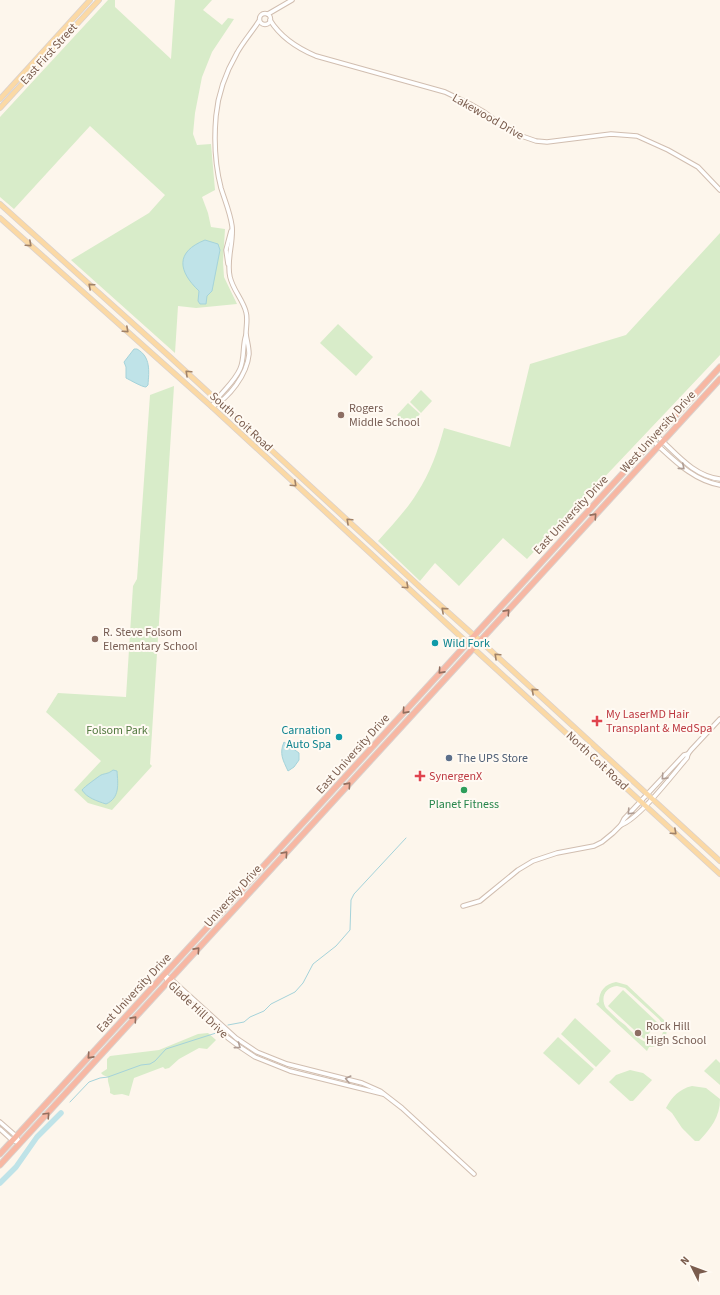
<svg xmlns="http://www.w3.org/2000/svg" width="720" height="1295" font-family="'Source Sans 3',sans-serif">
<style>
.green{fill:#d8ecc9;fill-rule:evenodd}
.water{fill:#bfe3e8;stroke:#a5d3da}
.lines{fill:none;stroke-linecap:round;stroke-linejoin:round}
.stream{stroke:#a5d3da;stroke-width:1}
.river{stroke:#bfe3e8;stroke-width:5.5}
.minor-casing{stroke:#d1beb0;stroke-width:5.5}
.major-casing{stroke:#dad1cd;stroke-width:6}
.highway-casing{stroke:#dad1cd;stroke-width:7}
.minor{stroke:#fff;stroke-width:3.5}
.major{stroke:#fbd9a5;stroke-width:4.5}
.highway{stroke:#f7b7a3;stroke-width:5}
.oneway{stroke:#a18267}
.oneway2{stroke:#af9d94}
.oneway3{stroke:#936e5e}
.education-dot{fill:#8d6e63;stroke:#fffaf3;stroke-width:1.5}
.culture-dot{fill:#0f9aa8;stroke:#fffaf3;stroke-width:1.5}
.health-dot{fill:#e0444e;stroke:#fffaf3;stroke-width:1.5}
.service-dot{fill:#5c6f8a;stroke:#fffaf3;stroke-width:1.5}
.leisure-dot{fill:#2e9e5b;stroke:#fffaf3;stroke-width:1.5}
.labels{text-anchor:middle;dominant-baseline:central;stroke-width:4;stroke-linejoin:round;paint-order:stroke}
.street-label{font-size:12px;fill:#7a5c4d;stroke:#fffaf3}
.education-label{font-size:12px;fill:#785e54;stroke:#fffaf3;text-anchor:start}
.culture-label{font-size:12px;fill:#0d838f;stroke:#fffaf3;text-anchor:start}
.health-label{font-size:12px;fill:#be3a42;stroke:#fffaf3;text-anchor:start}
.park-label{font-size:12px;fill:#537a41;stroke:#fffaf3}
.service-label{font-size:12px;fill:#4e5e75;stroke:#fffaf3;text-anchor:start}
.leisure-label{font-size:12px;fill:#27864d;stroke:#fffaf3}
</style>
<rect width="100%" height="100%" fill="#fdf6ec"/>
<g class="green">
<path d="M108,0H115V7L171,59L175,0H212L203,10L222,25L228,18L234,19L212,52L202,77L195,113L193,134L197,145L211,144L215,190L202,197L208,213L211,227L225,229L223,262L224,277L237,304L196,308L178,306L175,353L71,260L149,213L165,195L90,126L14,209L0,197V117Z"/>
<path d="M720,233V355L527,559L503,538L459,586L435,563L420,581L378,541C391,526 406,511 417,493C430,473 438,451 444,428L510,447L530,364L626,335Z"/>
<path d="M338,324L373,357L356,376L320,343Z"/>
<path d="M174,386L150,764L152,766L112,810L88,803L74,790L101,761L46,712L58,693L126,697L133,586L137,579L150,395Z"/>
<path d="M421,390L432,401L421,413L410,402Z"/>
<path d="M408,403L420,414L409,426L397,415Z"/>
<path d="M616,982L627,985L664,1020C671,1033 664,1047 649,1047L647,1051L596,1004L599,1002C599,991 605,984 616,982ZM617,986L625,988L659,1019L663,1025V1032C655,1057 635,1035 625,1025C618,1020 612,1014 606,1008C600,998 605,987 617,986Z"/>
<path d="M623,990L658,1023L644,1039L608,1006Z"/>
<path d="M575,1018L611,1051L596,1067L561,1034Z"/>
<path d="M208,1033L216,1040L207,1049L199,1048L179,1059L169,1068L165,1069L163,1067L134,1078L129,1096L122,1094L114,1095L110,1093C111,1087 107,1083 108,1077L103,1075L101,1073L107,1069V1059L110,1056L159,1050L198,1034Z"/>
<path d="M558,1037L594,1069L579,1085L543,1053Z"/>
<path d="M716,1059L720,1063V1085L704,1071Z"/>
<path d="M630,1070L643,1073L652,1080L633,1101H630L609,1082L616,1075Z"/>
<path d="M692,1086L706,1088L720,1099C720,1117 711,1128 699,1141H695L682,1128L672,1113L666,1108C672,1097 679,1089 692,1086Z"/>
</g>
<g class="water">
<path d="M205,240L218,244L220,250L212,291L207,296L206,304H200L198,301L199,291C178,271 175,252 205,240Z"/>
<path d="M134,349H137C151,357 149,371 148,385L146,387C142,387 130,380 126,378V367L124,362Z"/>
<path d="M284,742L299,753V760L294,767L288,771C283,760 279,754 284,742Z"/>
<path d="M113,770L117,771C118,784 120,798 106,804C97,801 87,798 82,790C84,787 98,777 101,775C106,773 108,774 113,770Z"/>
</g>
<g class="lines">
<g class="stream">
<path d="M228,1025L244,1022L250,1017L264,1011L271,1004L295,992L303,983L313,964L336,946L350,930L351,900L354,894L406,838"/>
<path d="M70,1102L89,1082L100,1078L108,1077L141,1065L150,1064L155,1061L166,1049L216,1033"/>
</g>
<path class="river" d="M0,1183L16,1167L37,1137L61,1113"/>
<defs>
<g id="minor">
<circle cx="265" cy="19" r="5.5"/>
<path d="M268,14L292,0"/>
<path d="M270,20C281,38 297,48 316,56L445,92L470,104L484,112L513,133L536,141L547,142L611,134L637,136L668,150L698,167L720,190"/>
<path d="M228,264L226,250L231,231"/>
<path d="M212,406C220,393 234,383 240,369C245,358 242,346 246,335"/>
<path d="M212,407C229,398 247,375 249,354C249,347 247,341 246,334C246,327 248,319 246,312C243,300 233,290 230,277C226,260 234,242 232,226C230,212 225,201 221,188C215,165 214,139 216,116C218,94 226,72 237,53C243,42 252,32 259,21"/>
<path d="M657,436C676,453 693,476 720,479"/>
<path d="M653,441C673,459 692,480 720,485"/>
<path d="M621,825C640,818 673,774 687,758L688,754L691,750L720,719"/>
<path d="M463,906L480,901L518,870L533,861L557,853L594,846L602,842L613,833L621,825L624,819L684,755L688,754"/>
<path d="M164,975L171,979L236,1038L257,1052L287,1064L362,1083L380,1091L402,1108L474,1174"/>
<path d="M164,975L168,982L228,1038L240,1047L255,1057L290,1071L383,1094"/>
<path d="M0,1122L16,1136L20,1143"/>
<path d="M0,1129L12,1140L20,1143"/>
</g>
<g id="major">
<path d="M0,99L90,0"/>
<path d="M0,108L99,0"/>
<path d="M0,204L169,356L370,541L421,588L488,648L720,861"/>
<path d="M0,218L212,407L460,636L720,874"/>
</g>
<g id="highway">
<path d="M0,1154L720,367"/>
<path d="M0,1165L720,379"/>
</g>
</defs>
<use href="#minor" class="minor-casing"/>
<use href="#major" class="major-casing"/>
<use href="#highway" class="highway-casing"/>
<use href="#minor" class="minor"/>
<use href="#major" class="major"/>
<use href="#highway" class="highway"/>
</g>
<defs><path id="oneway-chevron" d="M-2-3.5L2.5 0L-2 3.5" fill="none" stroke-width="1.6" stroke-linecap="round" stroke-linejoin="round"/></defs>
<g class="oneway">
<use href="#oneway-chevron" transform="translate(29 244) rotate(42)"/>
<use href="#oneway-chevron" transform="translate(91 286) rotate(-138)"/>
<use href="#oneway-chevron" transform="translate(126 330) rotate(42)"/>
<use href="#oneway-chevron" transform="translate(188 373) rotate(-137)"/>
<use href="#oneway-chevron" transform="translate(294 484) rotate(43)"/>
<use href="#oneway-chevron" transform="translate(349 521) rotate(-137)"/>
<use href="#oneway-chevron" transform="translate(406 586) rotate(43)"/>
<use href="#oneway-chevron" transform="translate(444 610) rotate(-138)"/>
<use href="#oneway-chevron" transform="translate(497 656) rotate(-137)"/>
<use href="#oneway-chevron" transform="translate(534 691) rotate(-138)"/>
<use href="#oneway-chevron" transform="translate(674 832) rotate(42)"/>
</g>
<g class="oneway2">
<use href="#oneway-chevron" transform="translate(682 467) rotate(40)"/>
<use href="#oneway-chevron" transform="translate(664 777) rotate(133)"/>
<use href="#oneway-chevron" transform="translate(630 812) rotate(133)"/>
<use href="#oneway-chevron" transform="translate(238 1046) rotate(36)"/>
<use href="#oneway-chevron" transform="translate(348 1079) rotate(-166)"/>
</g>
<g class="oneway3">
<use href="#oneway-chevron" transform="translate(594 516) rotate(-48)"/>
<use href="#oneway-chevron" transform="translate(507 612) rotate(-48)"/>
<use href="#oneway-chevron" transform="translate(441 671) rotate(132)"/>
<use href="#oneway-chevron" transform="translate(405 711) rotate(132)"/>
<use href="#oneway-chevron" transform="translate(348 785) rotate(-48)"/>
<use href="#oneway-chevron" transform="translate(285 854) rotate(-48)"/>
<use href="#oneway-chevron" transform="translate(197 950) rotate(-48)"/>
<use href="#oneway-chevron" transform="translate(134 1019) rotate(-48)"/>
<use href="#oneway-chevron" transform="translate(90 1056) rotate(132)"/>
<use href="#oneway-chevron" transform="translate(47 1115) rotate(-47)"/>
</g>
<g class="education-dot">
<circle cx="341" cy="415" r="4"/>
<circle cx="95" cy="639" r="4"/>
<circle cx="638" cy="1033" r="4"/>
</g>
<g class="culture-dot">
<circle cx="435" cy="643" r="4"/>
<circle cx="339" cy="737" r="4"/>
</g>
<g class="health-dot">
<path d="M595 715h4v4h4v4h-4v4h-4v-4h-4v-4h4z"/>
<path d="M418 770h4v4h4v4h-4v4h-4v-4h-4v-4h4z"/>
</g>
<circle class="service-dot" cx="449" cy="758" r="4"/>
<circle class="leisure-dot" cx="464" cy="790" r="4"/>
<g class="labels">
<g class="street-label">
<text transform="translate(49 54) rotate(-48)">East First Street</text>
<text transform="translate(488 117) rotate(30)">Lakewood Drive</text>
<text transform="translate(241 422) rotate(43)">South Coit Road</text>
<text transform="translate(658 432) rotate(-48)">West University Drive</text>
<text transform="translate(571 515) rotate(-47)">East University Drive</text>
<text transform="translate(353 754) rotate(-48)">East University Drive</text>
<text transform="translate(597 761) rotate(43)">North Coit Road</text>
<text transform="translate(233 896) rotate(-48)">University Drive</text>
<text transform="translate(134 993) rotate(-47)">East University Drive</text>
<text transform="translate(198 1010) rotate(43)">Glade Hill Drive</text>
</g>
<g class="education-label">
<text x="349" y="408">Rogers<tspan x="349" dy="14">Middle School</tspan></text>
<text x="103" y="632">R. Steve Folsom<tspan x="103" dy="14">Elementary School</tspan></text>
<text x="646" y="1026">Rock Hill<tspan x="646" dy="14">High School</tspan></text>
</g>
<g class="culture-label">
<text x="443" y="643">Wild Fork</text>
<text x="331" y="730" text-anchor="end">Carnation<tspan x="331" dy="14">Auto Spa</tspan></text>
</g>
<g class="health-label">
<text x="606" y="714">My LaserMD Hair<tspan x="606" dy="14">Transplant &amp; MedSpa</tspan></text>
<text x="429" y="776">SynergenX</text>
</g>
<g class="park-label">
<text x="117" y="730">Folsom Park</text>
</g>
<g class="service-label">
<text x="457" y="758">The UPS Store</text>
</g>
<g class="leisure-label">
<text x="464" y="804">Planet Fitness</text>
</g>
</g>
<g transform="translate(692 1267) rotate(312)" stroke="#fffaf3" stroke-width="3" paint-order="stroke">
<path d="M0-3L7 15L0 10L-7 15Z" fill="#7a5c4d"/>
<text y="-6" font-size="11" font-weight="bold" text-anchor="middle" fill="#7a5c4d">N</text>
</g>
</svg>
